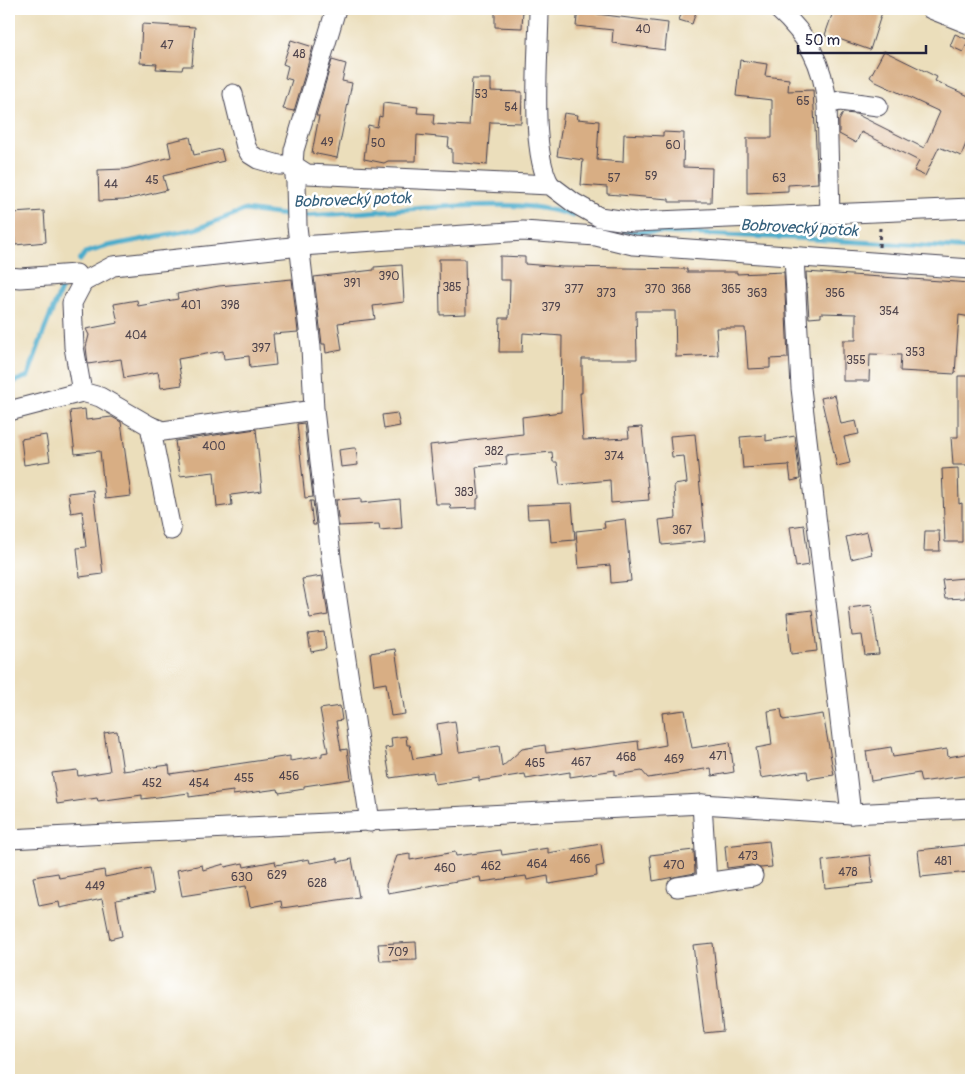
<svg xmlns="http://www.w3.org/2000/svg" width="980" height="1089" font-family="Pangolin,sans-serif">
<style>
.lines{fill:none;stroke-linecap:round;stroke-linejoin:round}
.stream{stroke:#4caccb;stroke-width:5}
.building{fill:#d8ae84}
.minor-casing{stroke:#403e4e;stroke-width:21}
.path{stroke:#403e4e;stroke-width:3;stroke-dasharray:4 4;stroke-linecap:butt}
.minor{stroke:#fff;stroke-width:19}
.labels{text-anchor:middle;dominant-baseline:central;stroke-width:5;stroke-linejoin:round;paint-order:stroke}
.number-label{font-size:12px;fill:#50454d}
.water-label{font-size:16px;font-style:italic;fill:#35607c;stroke:#fff}
</style>
<rect width="100%" height="100%" fill="#fff"/>
<filter id="ink" filterUnits="userSpaceOnUse"><feTurbulence type="fractalNoise" baseFrequency=".02" numOctaves="2"/><feDisplacementMap in="SourceGraphic" scale="10" xChannelSelector="R" yChannelSelector="G"/><feConvolveMatrix kernelMatrix="1 2 1 2 8 2 1 2 1" color-interpolation-filters="sRGB"/></filter>
<filter id="wash" filterUnits="userSpaceOnUse"><feTurbulence type="fractalNoise" baseFrequency=".0096" numOctaves="4" result="noise"/><feDisplacementMap in="SourceGraphic" scale="20" xChannelSelector="R" yChannelSelector="G"/><feGaussianBlur stdDeviation="1.12" result="paint"/><feColorMatrix in="noise" values="0 0 0 0 0 0 0 0 0 0 0 0 0 0 0 0 0 1.4 0 .05"/><feComposite in="paint" operator="in"/></filter>
<g filter="url(#wash)">
<rect width="100%" height="100%" fill="#ebdebb"/>
<g class="lines">
<g class="stream">
<path d="M301,216C354,214 407,208 460,206C499,205 537,203 573,216"/>
<path d="M625,231L796,238L971,249"/>
<path d="M80,260L85,253L108,246L196,229L245,210L292,216"/>
<path d="M9,384L28,376L45,328L63,285"/>
</g>
</g>
<g id="blocks">
<g class="building">
<path d="M495,9H523L522,28L495,27Z"/>
<path d="M578,9H598L597,14L668,23L665,50L612,43L613,30L576,26Z"/>
<path d="M683,9H697L692,24L679,20Z"/>
<path d="M834,9H883L870,50L839,39L837,45L825,35Z"/>
<path d="M142,24L195,27L192,66H183L182,70L156,69L157,64L140,63Z"/>
<path d="M955,34L969,40L963,52L950,46Z"/>
<path d="M291,40L313,47L294,111L283,109L292,80L285,78L288,66L283,64Z"/>
<path d="M884,51L937,77L935,81L971,97V131L961,156L939,147L925,176L914,171L919,161L861,132L856,143L839,134V121L843,113L856,114L924,148L940,112L876,82L870,77Z"/>
<path d="M332,60L346,64L342,81L352,83L337,158L312,153L319,116H316Z"/>
<path d="M740,60L767,64L765,76L789,79L788,91L813,90L818,183L788,185V191L747,193V138H772V100L736,96Z"/>
<path d="M472,79H491V91L522,92L521,123L490,122L487,165L452,162V149L448,148L449,138L417,135L416,161H388L384,163L364,159L368,125L377,127L379,116L382,117L383,103L418,107L417,113L434,114L433,124L469,126Z"/>
<path d="M564,113L578,115L577,119L599,121L597,160L623,162L624,134L663,136V132L684,133L683,167L712,168L711,202H669V199L607,194V187L581,185L583,160L557,156Z"/>
<path d="M190,137L194,155L221,149L224,161L163,176L167,190L124,200L99,201L98,170L125,169L171,157L168,142Z"/>
<path d="M44,211L46,242L15,245L13,213Z"/>
<path d="M500,256L525,257V264L562,267L687,269V272H737V274L784,272L788,358L770,359V368L748,369L745,328H716L718,355L676,357L675,311H636L637,359H582V393H580L583,440L629,438L628,428L642,427L649,500L611,503L610,480L560,485L557,462H553L552,452L506,456L507,464L476,467L479,498L477,499V508L451,509L450,504H436L430,445L523,434L522,417L561,412L562,336L523,333L522,352H499L500,318H509L510,280H500Z"/>
<path d="M439,259H465L466,314L440,315Z"/>
<path d="M402,265L404,302L373,306L375,319L338,323L342,350L326,353L325,344H322L314,277L374,270V267Z"/>
<path d="M806,272L971,283V317L959,315L955,374L900,371L901,355L870,354L869,381H843V340H856V314L821,313V317L809,318Z"/>
<path d="M292,279L298,332L273,334L276,365L250,368L249,356L224,359L223,351L178,359L182,385L161,388L158,372L124,378L121,359L88,364L86,347L89,335L86,329L118,323L114,304L137,300L138,306L178,299L177,294L219,286Z"/>
<path d="M958,376H971V465H953L951,437H958Z"/>
<path d="M835,395L841,424L856,421L859,434L844,437L850,463L837,466L821,398Z"/>
<path d="M85,409L86,420L112,417L121,422L131,496L105,499L100,451L75,454L70,411Z"/>
<path d="M397,413L400,426L384,429L382,415Z"/>
<path d="M304,423L313,497L305,498L297,424Z"/>
<path d="M256,429L262,491L231,495L232,505L217,507L214,472L180,476L175,441Z"/>
<path d="M695,434L705,541L662,545L659,520L676,518L674,485L687,483L684,456L672,457L670,436Z"/>
<path d="M46,435L50,461L24,465L21,439Z"/>
<path d="M766,435V441L795,436L800,479L791,481L789,465L743,468L740,437Z"/>
<path d="M353,448H356L358,465L341,467L339,450Z"/>
<path d="M958,468L959,504L962,503V542H945L942,469Z"/>
<path d="M93,490L103,574L80,577L77,548L86,547L82,511L71,513L68,493Z"/>
<path d="M361,498V503L400,499L402,528L380,530L379,524L339,526L336,500Z"/>
<path d="M310,501H313L316,525H313Z"/>
<path d="M572,503L575,540L551,542L549,518L528,519L527,505Z"/>
<path d="M625,519L631,581L611,583L610,565L579,568L576,531L605,528L604,522Z"/>
<path d="M804,525L809,565L796,567L790,527Z"/>
<path d="M925,531H939L940,551H924Z"/>
<path d="M867,532L872,554L851,559L846,537Z"/>
<path d="M322,576L328,615L310,618L302,579Z"/>
<path d="M964,578L965,598L945,599L942,580Z"/>
<path d="M872,605L879,654L865,655L862,635L852,636L849,608Z"/>
<path d="M812,610L817,651L791,654L787,613Z"/>
<path d="M324,632L326,649L311,652L308,634Z"/>
<path d="M395,649L405,714L391,716L386,683L374,685L370,653Z"/>
<path d="M340,706L342,720L336,721L341,750L347,749L351,779L304,786V789L279,793L278,789L233,795V791L189,797V793L142,799V795L98,801L97,798L57,804L52,773L77,770L78,776L110,771L104,733L117,731L123,771L169,765L170,774L290,756V761L322,756V753L328,752L320,709Z"/>
<path d="M781,709L783,720L823,714L834,775L808,779L807,771L761,778L756,748L772,745L768,711Z"/>
<path d="M685,710L692,748L730,742L734,772L712,776L711,768L648,778L642,771L615,775V770L570,777V772L526,779L525,774L479,781V777L435,784L433,772L390,778L385,748L392,747L391,738L406,736L407,745H410L413,759L441,754L437,724L455,721L459,752L499,746L502,767L522,749L545,745L546,753L638,741L639,750L666,745L662,713Z"/>
<path d="M891,747L893,757L947,749L948,757L971,753V775L921,782L919,773L871,781L866,751Z"/>
<path d="M769,841L772,867L760,868L751,865L727,868L725,846Z"/>
<path d="M601,844L604,865L596,867L597,876L549,884L548,876L527,880L526,876L481,882L480,877L388,893L386,885L397,856L410,854V860L455,852L456,856L501,850L502,855L548,848V853Z"/>
<path d="M966,845L969,872L921,877L918,850Z"/>
<path d="M694,850L695,873L653,881L650,855Z"/>
<path d="M870,855L873,883L825,888L822,861Z"/>
<path d="M338,858V862L352,859L359,897L282,908L281,901L250,907L246,886L182,896L177,870L202,865L203,870L224,864L225,867L243,863L244,867L275,861L276,865L309,859L310,863Z"/>
<path d="M150,868L154,893L116,900L122,936L110,939L102,899L60,908L59,902L39,906L33,877L58,873L59,878L104,870L105,877Z"/>
<path d="M416,942L417,960L380,961L378,944Z"/>
<path d="M713,943L723,1031L704,1033L693,945Z"/>
</g>
</g>
</g>
<g filter="url(#ink)">
<use href="#blocks" fill-opacity="0" stroke="#403e4e" stroke-width="1"/>
<g class="lines">
<defs>
<g id="minor">
<path d="M336,9L294,150L293,165L296,182L297,226L311,347L314,410L332,565L370,822"/>
<path d="M539,9C539,52 529,151 550,185"/>
<path d="M778,9C808,36 823,64 827,104"/>
<path d="M931,9L971,25"/>
<path d="M233,94L246,147L250,154L258,159L279,165H293L307,174L550,185L574,203L599,217L634,222L971,208"/>
<path d="M830,215L827,104L840,101L878,106"/>
<path d="M794,257L801,388L851,814"/>
<path d="M9,277L20,278L76,274L83,282L113,266L301,246L523,231L596,236L633,245L971,269"/>
<path d="M82,392L100,397L150,426L171,530"/>
<path d="M9,411L82,392L74,347L72,303L83,282"/>
<path d="M150,426L163,431L177,429L314,410"/>
<path d="M702,804L707,883"/>
<path d="M9,839L702,804L851,814L971,808"/>
<path d="M677,887L753,876"/>
</g>
</defs>
<use href="#minor" class="minor-casing"/>
<path class="path" d="M879,247L880,228"/>
<use href="#minor" class="minor"/>
</g>
</g>
<g class="labels">
<g class="number-label">
<text x="643" y="29">40</text>
<text x="167" y="45">47</text>
<text x="299" y="54">48</text>
<text x="481" y="94">53</text>
<text x="803" y="101">65</text>
<text x="511" y="107">54</text>
<text x="327" y="142">49</text>
<text x="378" y="143">50</text>
<text x="673" y="145">60</text>
<text x="651" y="176">59</text>
<text x="614" y="178">57</text>
<text x="779" y="178">63</text>
<text x="152" y="180">45</text>
<text x="111" y="184">44</text>
<text x="389" y="276">390</text>
<text x="352" y="283">391</text>
<text x="452" y="287">385</text>
<text x="574" y="289">377</text>
<text x="655" y="289">370</text>
<text x="681" y="289">368</text>
<text x="731" y="289">365</text>
<text x="606" y="293">373</text>
<text x="757" y="293">363</text>
<text x="835" y="293">356</text>
<text x="191" y="305">401</text>
<text x="230" y="305">398</text>
<text x="551" y="307">379</text>
<text x="889" y="311">354</text>
<text x="136" y="335">404</text>
<text x="261" y="348">397</text>
<text x="915" y="352">353</text>
<text x="856" y="360">355</text>
<text x="214" y="446">400</text>
<text x="494" y="451">382</text>
<text x="614" y="456">374</text>
<text x="464" y="492">383</text>
<text x="682" y="530">367</text>
<text x="718" y="756">471</text>
<text x="626" y="757">468</text>
<text x="674" y="759">469</text>
<text x="581" y="762">467</text>
<text x="535" y="763">465</text>
<text x="289" y="776">456</text>
<text x="244" y="778">455</text>
<text x="152" y="783">452</text>
<text x="199" y="783">454</text>
<text x="748" y="856">473</text>
<text x="580" y="859">466</text>
<text x="943" y="861">481</text>
<text x="537" y="864">464</text>
<text x="674" y="865">470</text>
<text x="491" y="866">462</text>
<text x="445" y="868">460</text>
<text x="848" y="872">478</text>
<text x="277" y="875">629</text>
<text x="242" y="877">630</text>
<text x="317" y="883">628</text>
<text x="95" y="886">449</text>
<text x="398" y="952">709</text>
</g>
<g class="water-label">
<text transform="translate(352 200) rotate(-2)">Bobrovecký potok</text>
<text transform="translate(799 228) rotate(3)">Bobrovecký potok</text>
</g>
</g>
<rect width="980" height="1089" fill="none" stroke="#fff" stroke-width="30"/>
<path d="M798 45v8h128v-8" fill="none" stroke="#22223b" stroke-width="2.5"/>
<text x="805" y="45" font-size="15" fill="#22223b" stroke="#ffffff" stroke-width="4" paint-order="stroke">50 m</text>
</svg>
